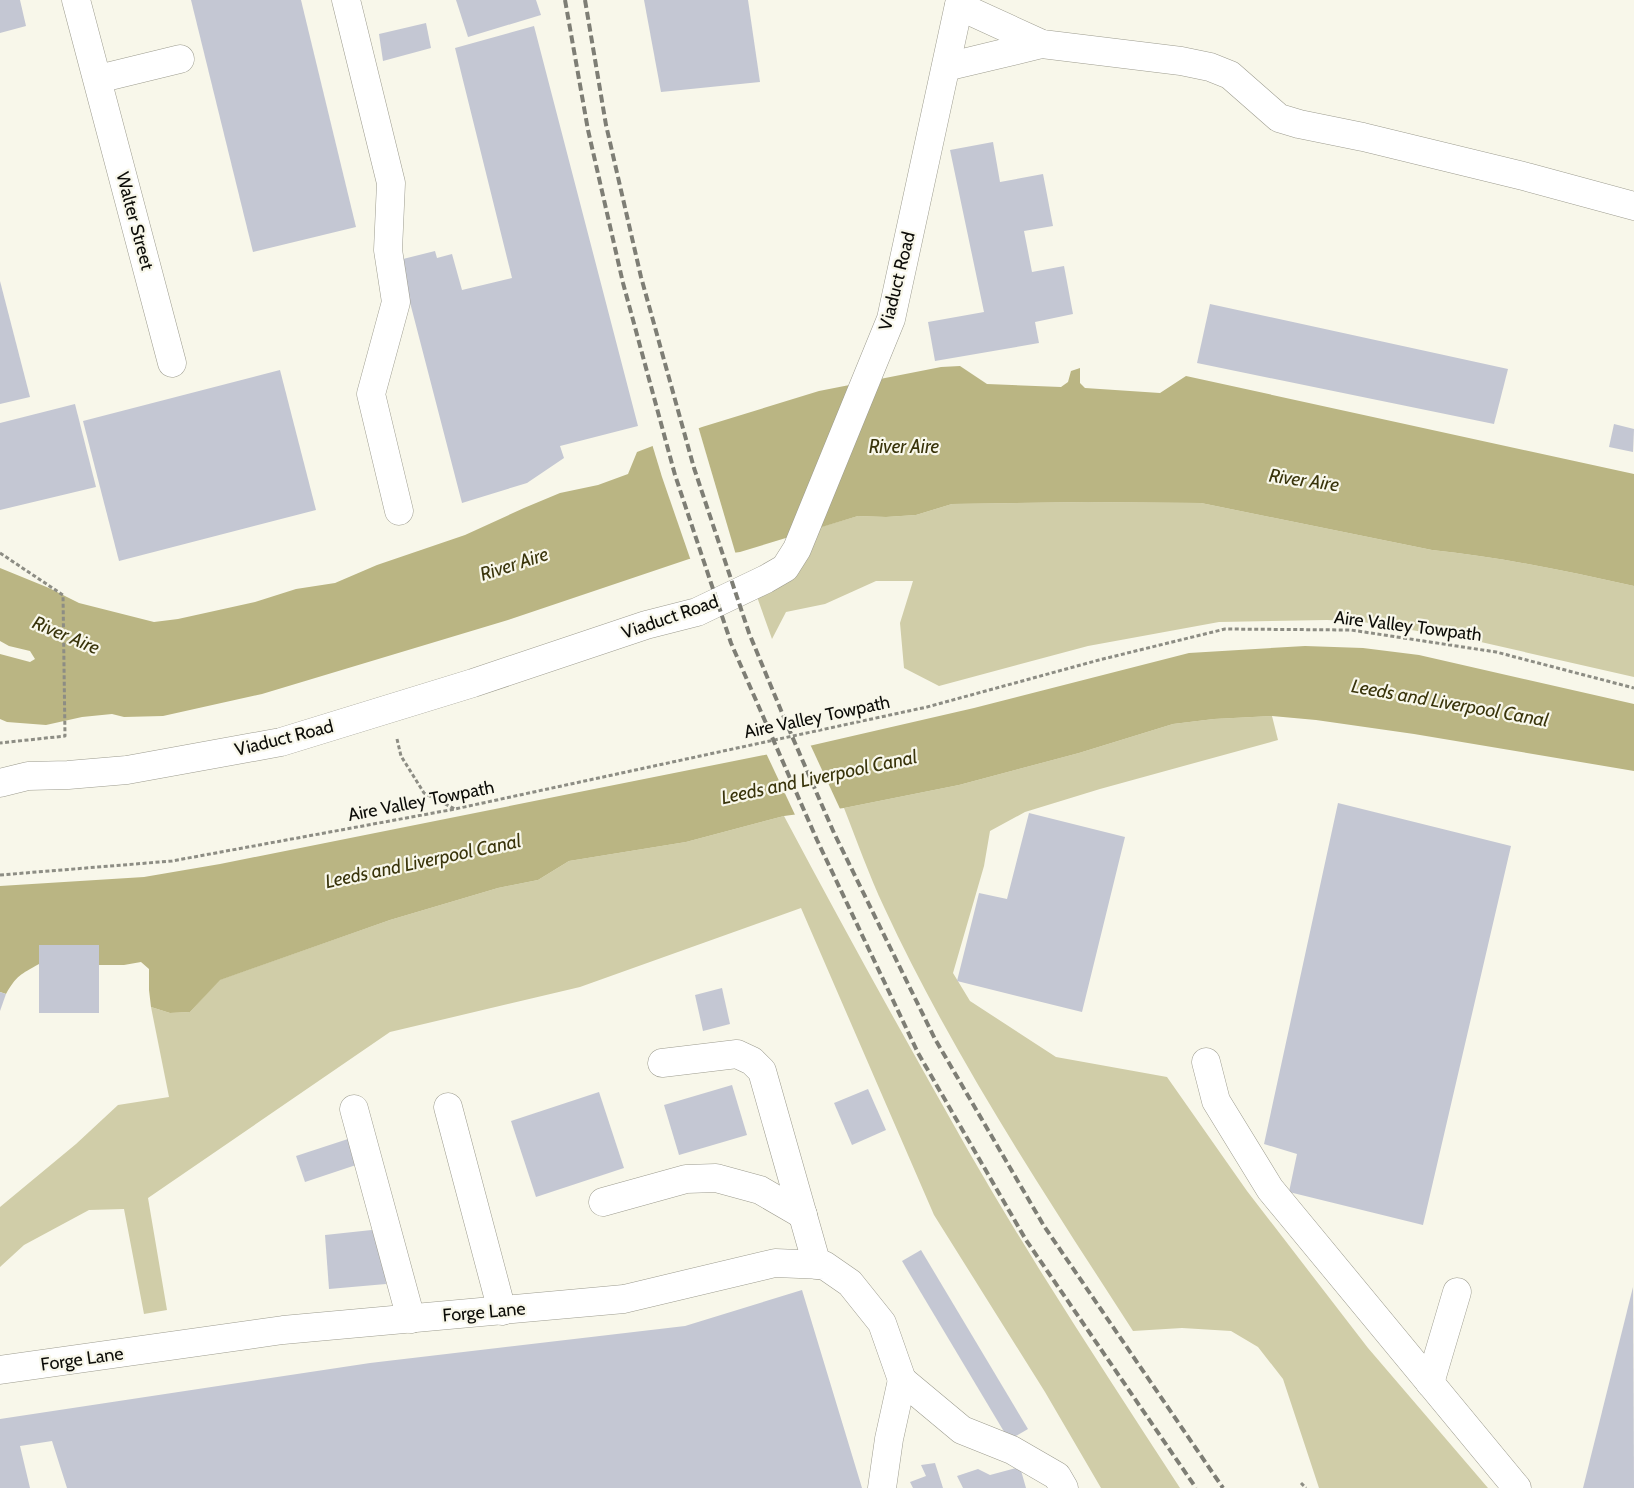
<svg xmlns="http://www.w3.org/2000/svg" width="1634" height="1488" font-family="Cabin,sans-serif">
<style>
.green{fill:#d0cda8}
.water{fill:#bab583}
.pier{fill:#f8f7ea}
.building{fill:#c4c7d3}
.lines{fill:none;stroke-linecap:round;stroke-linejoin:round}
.minor-casing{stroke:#9d9c8f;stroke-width:29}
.path{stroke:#8d8d84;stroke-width:3;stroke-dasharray:4 2.5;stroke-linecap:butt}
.minor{stroke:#fff;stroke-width:28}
.rail{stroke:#7e7e75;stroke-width:4;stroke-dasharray:8 4;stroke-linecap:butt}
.labels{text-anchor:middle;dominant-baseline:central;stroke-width:4.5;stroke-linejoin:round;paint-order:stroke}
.street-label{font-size:18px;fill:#0c0c08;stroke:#f8f7ea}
.water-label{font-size:19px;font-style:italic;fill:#39340b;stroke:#f8f7ea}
</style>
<rect width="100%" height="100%" fill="#f8f7ea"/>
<g class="green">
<path d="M1086,502L1201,503L1432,550C1500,557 1567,571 1634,586V677L1472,640L1363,622L1327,620L1219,622L1088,646L939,686L904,668L900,623L913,581H876L825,604L786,612L772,639L756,594L779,585L787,537L858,516L886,517L916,515L952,504Z"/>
<path d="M1272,716L1278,740L1100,789L1025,812L990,831L984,866L953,973L970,1001L1056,1057L1167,1077L1247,1191L1368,1348L1488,1488H1319L1283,1379L1258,1347L1231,1331L1182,1328L1133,1331C1044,1193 953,1056 884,907C869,875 857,841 844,808L959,785L1079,753L1173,724L1214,719Z"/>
<path d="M784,816C844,929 906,1041 969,1152C1035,1267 1108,1377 1180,1488H1101L1045,1392L934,1215L801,908L580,987L390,1032L148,1198L167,1310L144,1314L124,1209L89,1210L24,1245L0,1267V1207L76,1144L118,1105L169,1097L151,1007L170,1013L190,1012L219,980L390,920L498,888L538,880L569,861L686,842Z"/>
</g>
<g class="water">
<path d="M960,366L987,384L1061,387L1068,382L1071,371L1080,368V383L1085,388L1160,393L1186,376L1634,474V586C1567,571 1500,557 1432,550L1201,503L1086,502L952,504L916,515L886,517L858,516L740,552L689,559L508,620L262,694L163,716L124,717L112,714L82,717L46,725L7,722L0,719V654L30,662L35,659L30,651L9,646L0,641V568L49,588L79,603L154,622L178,619L255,602L296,589L335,583L377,565L465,535L524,508L560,493L598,485L628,474L637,452L702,427L819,391L941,367Z"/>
<path d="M1305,646L1363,648L1419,655L1634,704V771L1414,734L1316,720L1272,716L1214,719L1173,724L1079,753L959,785L844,808L784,816L686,842L569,861L538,880L498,888L390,920L220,980L190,1012L170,1013L151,1007L149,990V969L141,962L124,965H99V945H40L39,964C21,974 16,976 6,994L0,992V886L144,877L220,864L809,746L974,708L1189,653Z"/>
</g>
<g class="pier">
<path d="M698,426L736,555L691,561L662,477L652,444Z"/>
<path d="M810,744L841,811L796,817L766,753Z"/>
</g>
<g class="building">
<path d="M0,0H20L26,26L0,33Z"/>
<path d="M191,0H301L356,227L253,252Z"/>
<path d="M456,0H536L541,15L468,37Z"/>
<path d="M644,0H748L760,82L661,92Z"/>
<path d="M426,23L431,48L383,61L379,34Z"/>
<path d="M534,26L638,426L560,446L564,458L527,483L462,503L399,260L435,251L437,258L452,254L462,290L512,278L455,48Z"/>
<path d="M993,142L1000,182L1043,174L1053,226L1024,231L1032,272L1064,266L1073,314L1035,322L1039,343L935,361L928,322L984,312L950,150Z"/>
<path d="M0,281L30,397L0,404Z"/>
<path d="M1210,304L1508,369L1494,424L1197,363Z"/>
<path d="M280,370L316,510L119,561L83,421Z"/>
<path d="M75,404L96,487L0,510V423Z"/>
<path d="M1614,424L1634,429L1633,452L1609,447Z"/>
<path d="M1338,803L1511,846L1423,1225L1289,1192L1297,1154L1264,1144Z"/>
<path d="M1029,813L1125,837L1082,1012L957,981L979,893L1007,899Z"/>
<rect x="39" y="945" width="60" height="68"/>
<path d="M722,988L730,1024L703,1031L695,995Z"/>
<path d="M0,992L6,994L0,1011Z"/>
<path d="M732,1085L747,1135L679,1155L664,1105Z"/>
<path d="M868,1089L886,1130L852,1145L834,1103Z"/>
<path d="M599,1092L624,1168L536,1197L511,1121Z"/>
<path d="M348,1139L356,1165L305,1182L296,1156Z"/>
<path d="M381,1229L386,1284L329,1289L325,1235Z"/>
<path d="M921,1250L1028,1429L1009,1440L902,1261Z"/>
<path d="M1633,1287L1634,1488H1583Z"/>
<path d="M802,1290L862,1488H67L52,1441L20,1446L30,1488H0V1419L370,1363L685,1326Z"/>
<path d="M935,1463L943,1488H913L910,1482L926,1476L921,1465Z"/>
<path d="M1020,1467L1026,1488H963L957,1476L978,1469L990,1475Z"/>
</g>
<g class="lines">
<defs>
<g id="minor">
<path d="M76,0L172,363"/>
<path d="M346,0L391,183L388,250L396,302L371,394L399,511"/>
<path d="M959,6L1042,44L1181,61L1210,67L1230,75L1279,118L1299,124L1363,137L1527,177L1634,206"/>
<path d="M946,67L1042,44"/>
<path d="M98,79L180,59"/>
<path d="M0,783L28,776L68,775L127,770L281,742L473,683L646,625L697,612L766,579L785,568L797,549L891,319L960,0"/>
<path d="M1206,1062L1216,1101L1270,1189L1517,1488"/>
<path d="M662,1063L737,1054L752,1061L762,1071L817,1265"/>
<path d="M448,1107L502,1311"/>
<path d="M354,1109L411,1319"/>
<path d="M603,1202L686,1179L716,1178L760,1190L803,1215"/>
<path d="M0,1370L283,1330L624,1299L775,1263L824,1265L850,1283L882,1323L902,1380"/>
<path d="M902,1380L962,1430L1012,1450L1057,1476L1064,1488"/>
<path d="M1430,1383L1457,1292"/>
<path d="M882,1488L889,1439L902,1380"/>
</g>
</defs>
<use href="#minor" class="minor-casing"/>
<g class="path">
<path d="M0,553L63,595L65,736L0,743"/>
<path d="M397,739L401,756L424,793L455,809"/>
<path d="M0,875L172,861L455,809L927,707L1099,660L1225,629L1351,630L1496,652L1634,688"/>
<path d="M1301,1483L1306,1488"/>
</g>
<use href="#minor" class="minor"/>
<g class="rail">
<path d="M565,0L588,130L623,283L675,475L731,643L817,840L918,1053L1026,1240L1196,1488"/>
<path d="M585,0L606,125L641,277L694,468L749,633L785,720L834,833L935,1039L1044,1226L1223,1488"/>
</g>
</g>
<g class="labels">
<g class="street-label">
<text transform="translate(135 221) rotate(75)">Walter Street</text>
<text transform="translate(897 281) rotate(-76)">Viaduct Road</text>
<text transform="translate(670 617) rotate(-19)">Viaduct Road</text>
<text transform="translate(1408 626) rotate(7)">Aire Valley Towpath</text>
<text transform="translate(817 717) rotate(-12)">Aire Valley Towpath</text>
<text transform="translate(284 738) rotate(-14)">Viaduct Road</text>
<text transform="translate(421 801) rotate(-11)">Aire Valley Towpath</text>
<text transform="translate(484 1312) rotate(-5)">Forge Lane</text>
<text transform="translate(82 1359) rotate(-8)">Forge Lane</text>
</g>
<g class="water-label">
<text x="904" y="446">River Aire</text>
<text transform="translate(1304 480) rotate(8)">River Aire</text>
<text transform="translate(514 564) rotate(-18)">River Aire</text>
<text transform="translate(66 635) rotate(23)">River Aire</text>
<text transform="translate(1450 703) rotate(10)">Leeds and Liverpool Canal</text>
<text transform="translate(819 777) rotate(-12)">Leeds and Liverpool Canal</text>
<text transform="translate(423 861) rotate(-12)">Leeds and Liverpool Canal</text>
</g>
</g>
</svg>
